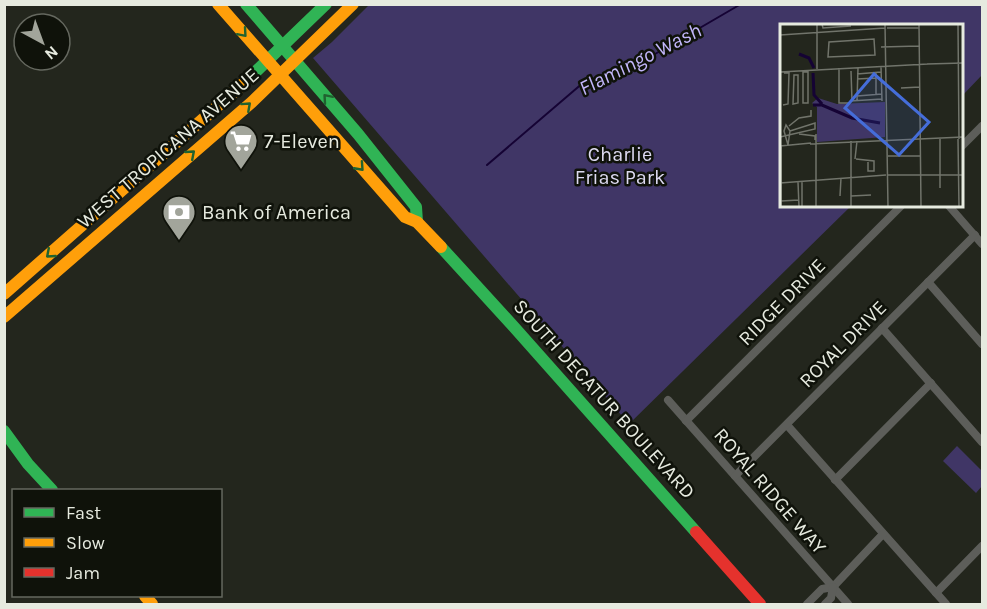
<svg xmlns="http://www.w3.org/2000/svg" width="987" height="609" font-family="Karla,sans-serif">
<style>
.park{fill:#403666}
.lines{fill:none;stroke-linecap:round;stroke-linejoin:round}
.stream{stroke:#150334;stroke-width:2}
.street{stroke:#5d5e5a;stroke-width:8}
.fast{stroke:#30b455;stroke-width:12}
.slow{stroke:#ff9f0a;stroke-width:12}
.jam{stroke:#e5322d;stroke-width:12}
.oneway{stroke:#206330}
.labels{text-anchor:middle;dominant-baseline:central;stroke-width:5;stroke-linejoin:round;paint-order:stroke}
.poi-label{font-size:20px;fill:#e6eadf;stroke:#0f120a;text-anchor:start}
.street-label{font-size:20px;fill:#e6eadf;stroke:#0f120a}
.park-label{font-size:20px;fill:#dddaf1;stroke:#0f120a}
.water-label{font-size:21px;font-style:italic;fill:#c2b6fa;stroke:#0f120a}
.inset-river{fill:none;stroke:#150334;stroke-width:3}
.inset-road{fill:none;stroke:#71746b;stroke-width:1.5}
.view{fill:#456dd9;fill-opacity:0.15;stroke:#456dd9;stroke-width:3}
.inset-edge{fill:none;stroke:#e6eadf;stroke-width:3}
</style>
<rect width="100%" height="100%" fill="#23261d"/>
<g class="park">
<path d="M369,5H982V75L962,96V26H782V206H851L629,424L313,58L332,42Z"/>
<path d="M957,446L982,471V486L976,493L943,461Z"/>
</g>
<g class="lines">
<path class="stream" d="M487,165L584,82L643,61L741,4"/>
<g class="street">
<path d="M962,146L982,126"/>
<path d="M949,206L982,244"/>
<path d="M928,282L982,344"/>
<path d="M882,328L982,442"/>
<path d="M668,400L848,604"/>
<path d="M686,421L901,206"/>
<path d="M787,425L946,604"/>
<path d="M735,476L975,235"/>
<path d="M835,480L931,383"/>
<path d="M833,587L883,534"/>
<path d="M936,593L982,546"/>
<path d="M807,604L822,589L833,587"/>
<path d="M825,604L831,598L833,587"/>
</g>
<g class="fast">
<path d="M246,4L358,134L416,207L417,222"/>
<path d="M245,82L326,4"/>
<path d="M441,247L514,327L696,532"/>
<path d="M4,431L28,464L52,490"/>
</g>
<g class="slow">
<path d="M218,4L405,217L417,222L441,247"/>
<path d="M4,294L245,82"/>
<path d="M4,317L252,102L353,4"/>
<path d="M145,596L152,604"/>
</g>
<path class="jam" d="M696,532L760,604"/>
</g>
<defs><path id="oneway-chevron" d="M-2-3.5L2.5 0L-2 3.5" fill="none" stroke-width="1.6" stroke-linecap="round" stroke-linejoin="round" transform="scale(1.5)"/></defs>
<g class="oneway">
<use href="#oneway-chevron" transform="translate(243 33) rotate(49)"/>
<use href="#oneway-chevron" transform="translate(327 98) rotate(-131)"/>
<use href="#oneway-chevron" transform="translate(247 106) rotate(-42)"/>
<use href="#oneway-chevron" transform="translate(191 154) rotate(-41)"/>
<use href="#oneway-chevron" transform="translate(360 167) rotate(48)"/>
<use href="#oneway-chevron" transform="translate(50 254) rotate(139)"/>
</g>
<defs>
<symbol id="supermarket-pin" viewBox="-11 -11 22 30"><path d="M0 17L-7.5 6A9.5 9.5 0 1 1 7.5 6Z" fill="#a2a59b" stroke="#0f120a"/><path d="M-6-5.5h2.5l.6 2H6L4.5 2H-2.5L-4.4-4H-6ZM-1.5 3.2a1.3 1.3 0 1 0 .1 0ZM3 3.2a1.3 1.3 0 1 0 .1 0Z" fill="#fff"/></symbol>
<symbol id="bank-pin" viewBox="-11 -11 22 30"><path d="M0 17L-7.5 6A9.5 9.5 0 1 1 7.5 6Z" fill="#a2a59b" stroke="#0f120a"/><path d="M-6-4H6V4H-6ZM0-2.3a2.3 2.3 0 1 0 0 4.6a2.3 2.3 0 1 0 0-4.6Z" fill="#fff"/></symbol>
</defs>
<g fill-rule="evenodd">
<use href="#supermarket-pin" x="222" y="122" width="38" height="52"/>
<use href="#bank-pin" x="160" y="193" width="38" height="52"/>
</g>
<g class="labels">
<g class="poi-label">
<text x="264" y="141">7-Eleven</text>
<text x="202" y="212">Bank of America</text>
</g>
<g class="street-label">
<text transform="translate(168 148) rotate(-41)">WEST TROPICANA AVENUE</text>
<text transform="translate(782 302) rotate(-45)">RIDGE DRIVE</text>
<text transform="translate(843 344) rotate(-45)">ROYAL DRIVE</text>
<text transform="translate(604 399) rotate(48)">SOUTH DECATUR BOULEVARD</text>
<text transform="translate(770 491) rotate(49)">ROYAL RIDGE WAY</text>
</g>
<g class="park-label">
<text x="620" y="154">Charlie<tspan x="620" dy="23">Frias Park</tspan></text>
</g>
<g class="water-label">
<text transform="translate(640 59) rotate(-27)">Flamingo Wash</text>
</g>
</g>
<g transform="translate(780 24)">
<rect width="183" height="183" fill="#23261d"/>
<path d="M38,74L57,80L105,78V113L37,118V83L32,79Z" fill="#403666"/>
<path class="inset-river" d="M19,30L29,34L34,44M33,49L34,71L42,80M33,81H42L72,94L100,99"/>
<path class="inset-road" d="M42,0L43,4L71,2M105,0L108,183M139,0L141,183M178,0L179,115M107,4H139M0,11L105,4M94,15L95,31L48,33L49,18ZM101,23L139,22M147,40L183,39M101,43L102,77M59,44V79H68M37,45V0M71,47L72,77M0,48L148,40M23,48H28V79H23ZM96,48V70M77,50L101,48M14,51H18V79L13,80ZM77,55L96,54M121,64L140,63M77,72L102,70M70,77L102,75M77,77L78,44M3,81L8,80L9,49H4M6,101L10,107L8,121L4,107ZM9,102L19,94L31,92V86M19,110L35,112V116M0,113L35,105V99L10,107M160,114V164M178,115L179,183M30,120L183,113M0,122L31,119M108,132H140M75,135L77,117M76,135L94,137V147H88V138M108,151H183M22,157V183M18,158L19,183M0,159L106,151M60,172L61,154M71,172L91,171M1,177L19,176M1,183V122M36,183V110M71,183V117"/>
<path class="view" d="M94,50L149,98L119,131L65,84Z"/>
<rect width="183" height="183" class="inset-edge"/>
</g>
<rect width="987" height="609" fill="none" stroke="#e6eadf" stroke-width="12"/>
<rect x="12" y="489" width="210" height="108" fill="#0f120a" stroke="#65685f" stroke-width="1.5"/>
<rect x="24" y="508" width="30" height="9" fill="#30b455" stroke="#65685f" stroke-width="1.5"/>
<text x="66" y="519" font-size="18" fill="#e6eadf">Fast</text>
<rect x="24" y="538" width="30" height="9" fill="#ff9f0a" stroke="#65685f" stroke-width="1.5"/>
<text x="66" y="549" font-size="18" fill="#e6eadf">Slow</text>
<rect x="24" y="568" width="30" height="9" fill="#e5322d" stroke="#65685f" stroke-width="1.5"/>
<text x="66" y="579" font-size="18" fill="#e6eadf">Jam</text>
<g transform="translate(42 42) rotate(139)"><circle r="28" fill="#0f120a" stroke="#65685f" stroke-width="1.5"/>
<path d="M0-4.5L10 22L0 15L-10 22Z" fill="#a2a59b"/>
<text y="-9" font-size="16" font-weight="bold" text-anchor="middle" fill="#e6eadf">N</text>
</g>
</svg>
